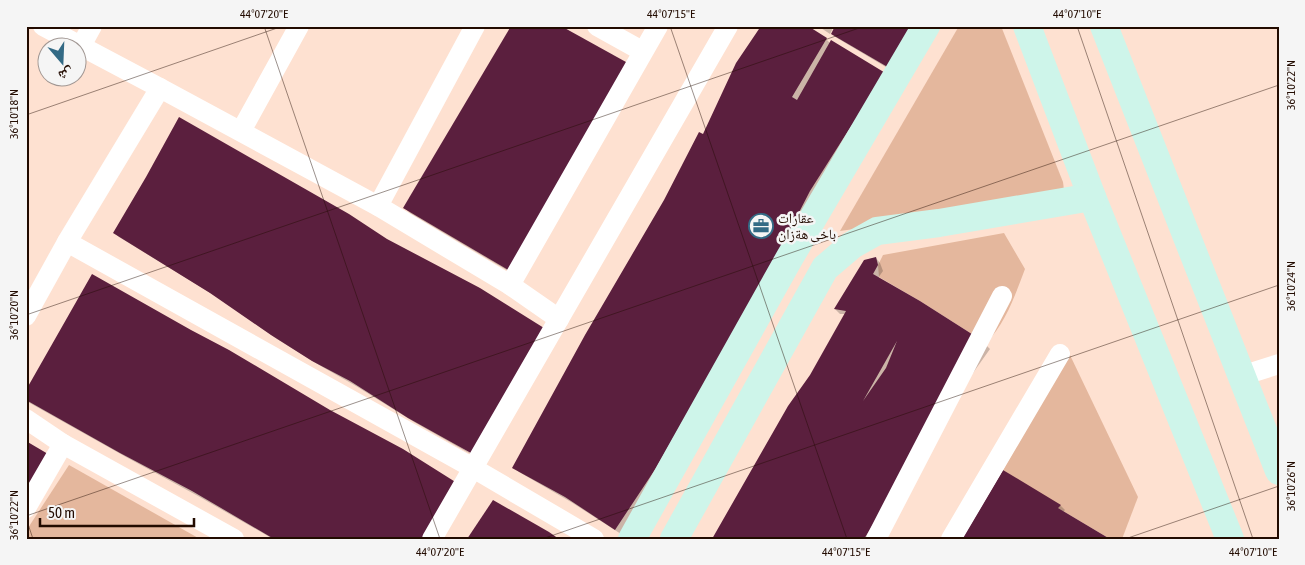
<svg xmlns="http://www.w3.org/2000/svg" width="1305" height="565" font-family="'Asap Condensed','Noto Naskh Arabic',sans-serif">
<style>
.green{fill:#e4b79d}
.shadow{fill:#0003}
.building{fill:#5b1f3e;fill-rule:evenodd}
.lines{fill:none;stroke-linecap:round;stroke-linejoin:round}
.street{stroke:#fff;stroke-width:20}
.secondary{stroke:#cef5ea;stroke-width:28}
.ticks{fill:none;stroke:#220b00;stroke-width:1;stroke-opacity:0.45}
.labels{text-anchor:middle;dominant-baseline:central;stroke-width:5;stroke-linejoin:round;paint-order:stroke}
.poi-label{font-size:14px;fill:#220b00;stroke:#f5f5f5;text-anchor:start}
.neatline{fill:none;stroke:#220b00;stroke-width:2}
.ticks-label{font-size:12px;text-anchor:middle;fill:#220b00}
</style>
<rect width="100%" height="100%" fill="#fee1d1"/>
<g class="green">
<path d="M959,26H1001L1063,182L1065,199L840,231Z"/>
<path d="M1004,233L1025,269C1015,295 1006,323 986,343L920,301L879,277L878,265L883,255Z"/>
<path d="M1069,353L1138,497L1122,539H1110L1058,508L1003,470Z"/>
<path d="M69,465L200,539H26V531Z"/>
</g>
<g class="shadow">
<path d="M512,26L520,278L410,213L405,208Z"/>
<path d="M818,26H834L830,34Z"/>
<path d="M837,26L896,73L837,38L832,34Z"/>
<path d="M826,39L831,44L852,136L621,534L571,502L519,472L514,467L704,135Z"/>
<path d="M114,232L483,461L414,422L356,386L319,365L277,339L217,297L119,237Z"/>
<path d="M876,258L880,263L883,271L878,278L985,344L990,349L946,411L872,539H713L811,376L845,314H840L835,309Z"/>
<path d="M26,392L433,539H273L198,496L126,457L28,402L26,400Z"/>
<path d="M1004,472L1061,506L1065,510L1063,512L964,539Z"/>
</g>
<g class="building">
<path d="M511,26H561L635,67L515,274L403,208Z"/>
<path d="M761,26H808L827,38L792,97L797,100L831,40L887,74L848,131L810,191L775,259L656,468L615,530L565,497L512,468L585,335L664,200L699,132L703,134L736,63Z"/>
<path d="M835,26H917L891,69L831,34Z"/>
<path d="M179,117L349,214L387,239L480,288L552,333L478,457L408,418L350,381L312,361L271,335L210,293L113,233L146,177Z"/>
<path d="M876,257L878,265L873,274L920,301L986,343L864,539H712L788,406L810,375L846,311L834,309L864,260ZM897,341L886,368L863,401Z"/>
<path d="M92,274L191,330L229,350L330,410L403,449L457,483L425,539H274L192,491L120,453L26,400V390Z"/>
<path d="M26,441L48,454L26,492Z"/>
<path d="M1003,470L1061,505L1058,508L1110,539H962Z"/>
<path d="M493,500L549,532L559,539H467Z"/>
</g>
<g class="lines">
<g class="street">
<path d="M43,26L160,88L378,206L510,285L559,319"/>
<path d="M597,26L642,51"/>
<path d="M81,46L92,26"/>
<path d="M241,131L299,26"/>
<path d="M378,206L475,26"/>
<path d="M67,242L473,468L594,539"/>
<path d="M510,285L658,26"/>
<path d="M26,316L67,242L160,88"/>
<path d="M1241,376L1279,364"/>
<path d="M26,419L63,444L234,539"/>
<path d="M26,508L63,444"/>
<path d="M432,539L728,26"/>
<path d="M876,539L1002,296"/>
<path d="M951,539L1060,354"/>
</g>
<g class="secondary">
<path d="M1027,26L1092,197L1230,539"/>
<path d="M1104,26L1279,471"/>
<path d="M632,539L790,257L926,26"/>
<path d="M674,539L825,268L852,245L877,231L939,223L1092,197"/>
</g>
</g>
<path class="ticks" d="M264,26L440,539M670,26L847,539M1077,26L1253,539M26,115L283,26M26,315L865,26M26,516L1279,85M26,518L33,539M542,539L1279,285M1125,539L1279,486"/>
<defs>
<symbol id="office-ring" viewBox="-11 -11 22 22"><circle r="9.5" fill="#f5f5f5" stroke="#336a85" stroke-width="1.5"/><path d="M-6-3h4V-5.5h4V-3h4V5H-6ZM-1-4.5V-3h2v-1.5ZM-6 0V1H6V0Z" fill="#336a85"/></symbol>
</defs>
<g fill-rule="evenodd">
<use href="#office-ring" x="747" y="212" width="28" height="28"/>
</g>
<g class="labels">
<g class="poi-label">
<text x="778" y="218">عقارات<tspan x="778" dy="16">باخی هةزان</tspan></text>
</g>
</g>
<rect width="1305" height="565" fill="none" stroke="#f5f5f5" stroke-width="55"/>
<g transform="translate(62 62) rotate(161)"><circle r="24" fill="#f5f5f5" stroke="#a19793"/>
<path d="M0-4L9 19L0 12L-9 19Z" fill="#336a85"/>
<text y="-8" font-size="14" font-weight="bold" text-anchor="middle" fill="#220b00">ش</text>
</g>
<path d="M40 518v8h154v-8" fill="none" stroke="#220b00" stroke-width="2.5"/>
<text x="48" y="518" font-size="15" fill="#220b00" stroke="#f5f5f5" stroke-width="4" paint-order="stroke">50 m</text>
<rect x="28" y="28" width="1250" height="510" class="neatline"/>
<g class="ticks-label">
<text x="264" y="18">44°07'20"E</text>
<text x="671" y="18">44°07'15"E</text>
<text x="1077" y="18">44°07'10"E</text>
<text transform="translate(1291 85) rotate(-90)" y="4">36°10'22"N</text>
<text transform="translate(14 114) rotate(-90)" y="4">36°10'18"N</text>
<text transform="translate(1291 286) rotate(-90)" y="4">36°10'24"N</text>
<text transform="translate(14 315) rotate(-90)" y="4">36°10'20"N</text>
<text transform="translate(1291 486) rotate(-90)" y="4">36°10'26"N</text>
<text transform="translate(14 515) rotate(-90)" y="4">36°10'22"N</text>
<text x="440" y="556">44°07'20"E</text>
<text x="846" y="556">44°07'15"E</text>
<text x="1253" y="556">44°07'10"E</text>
</g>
</svg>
